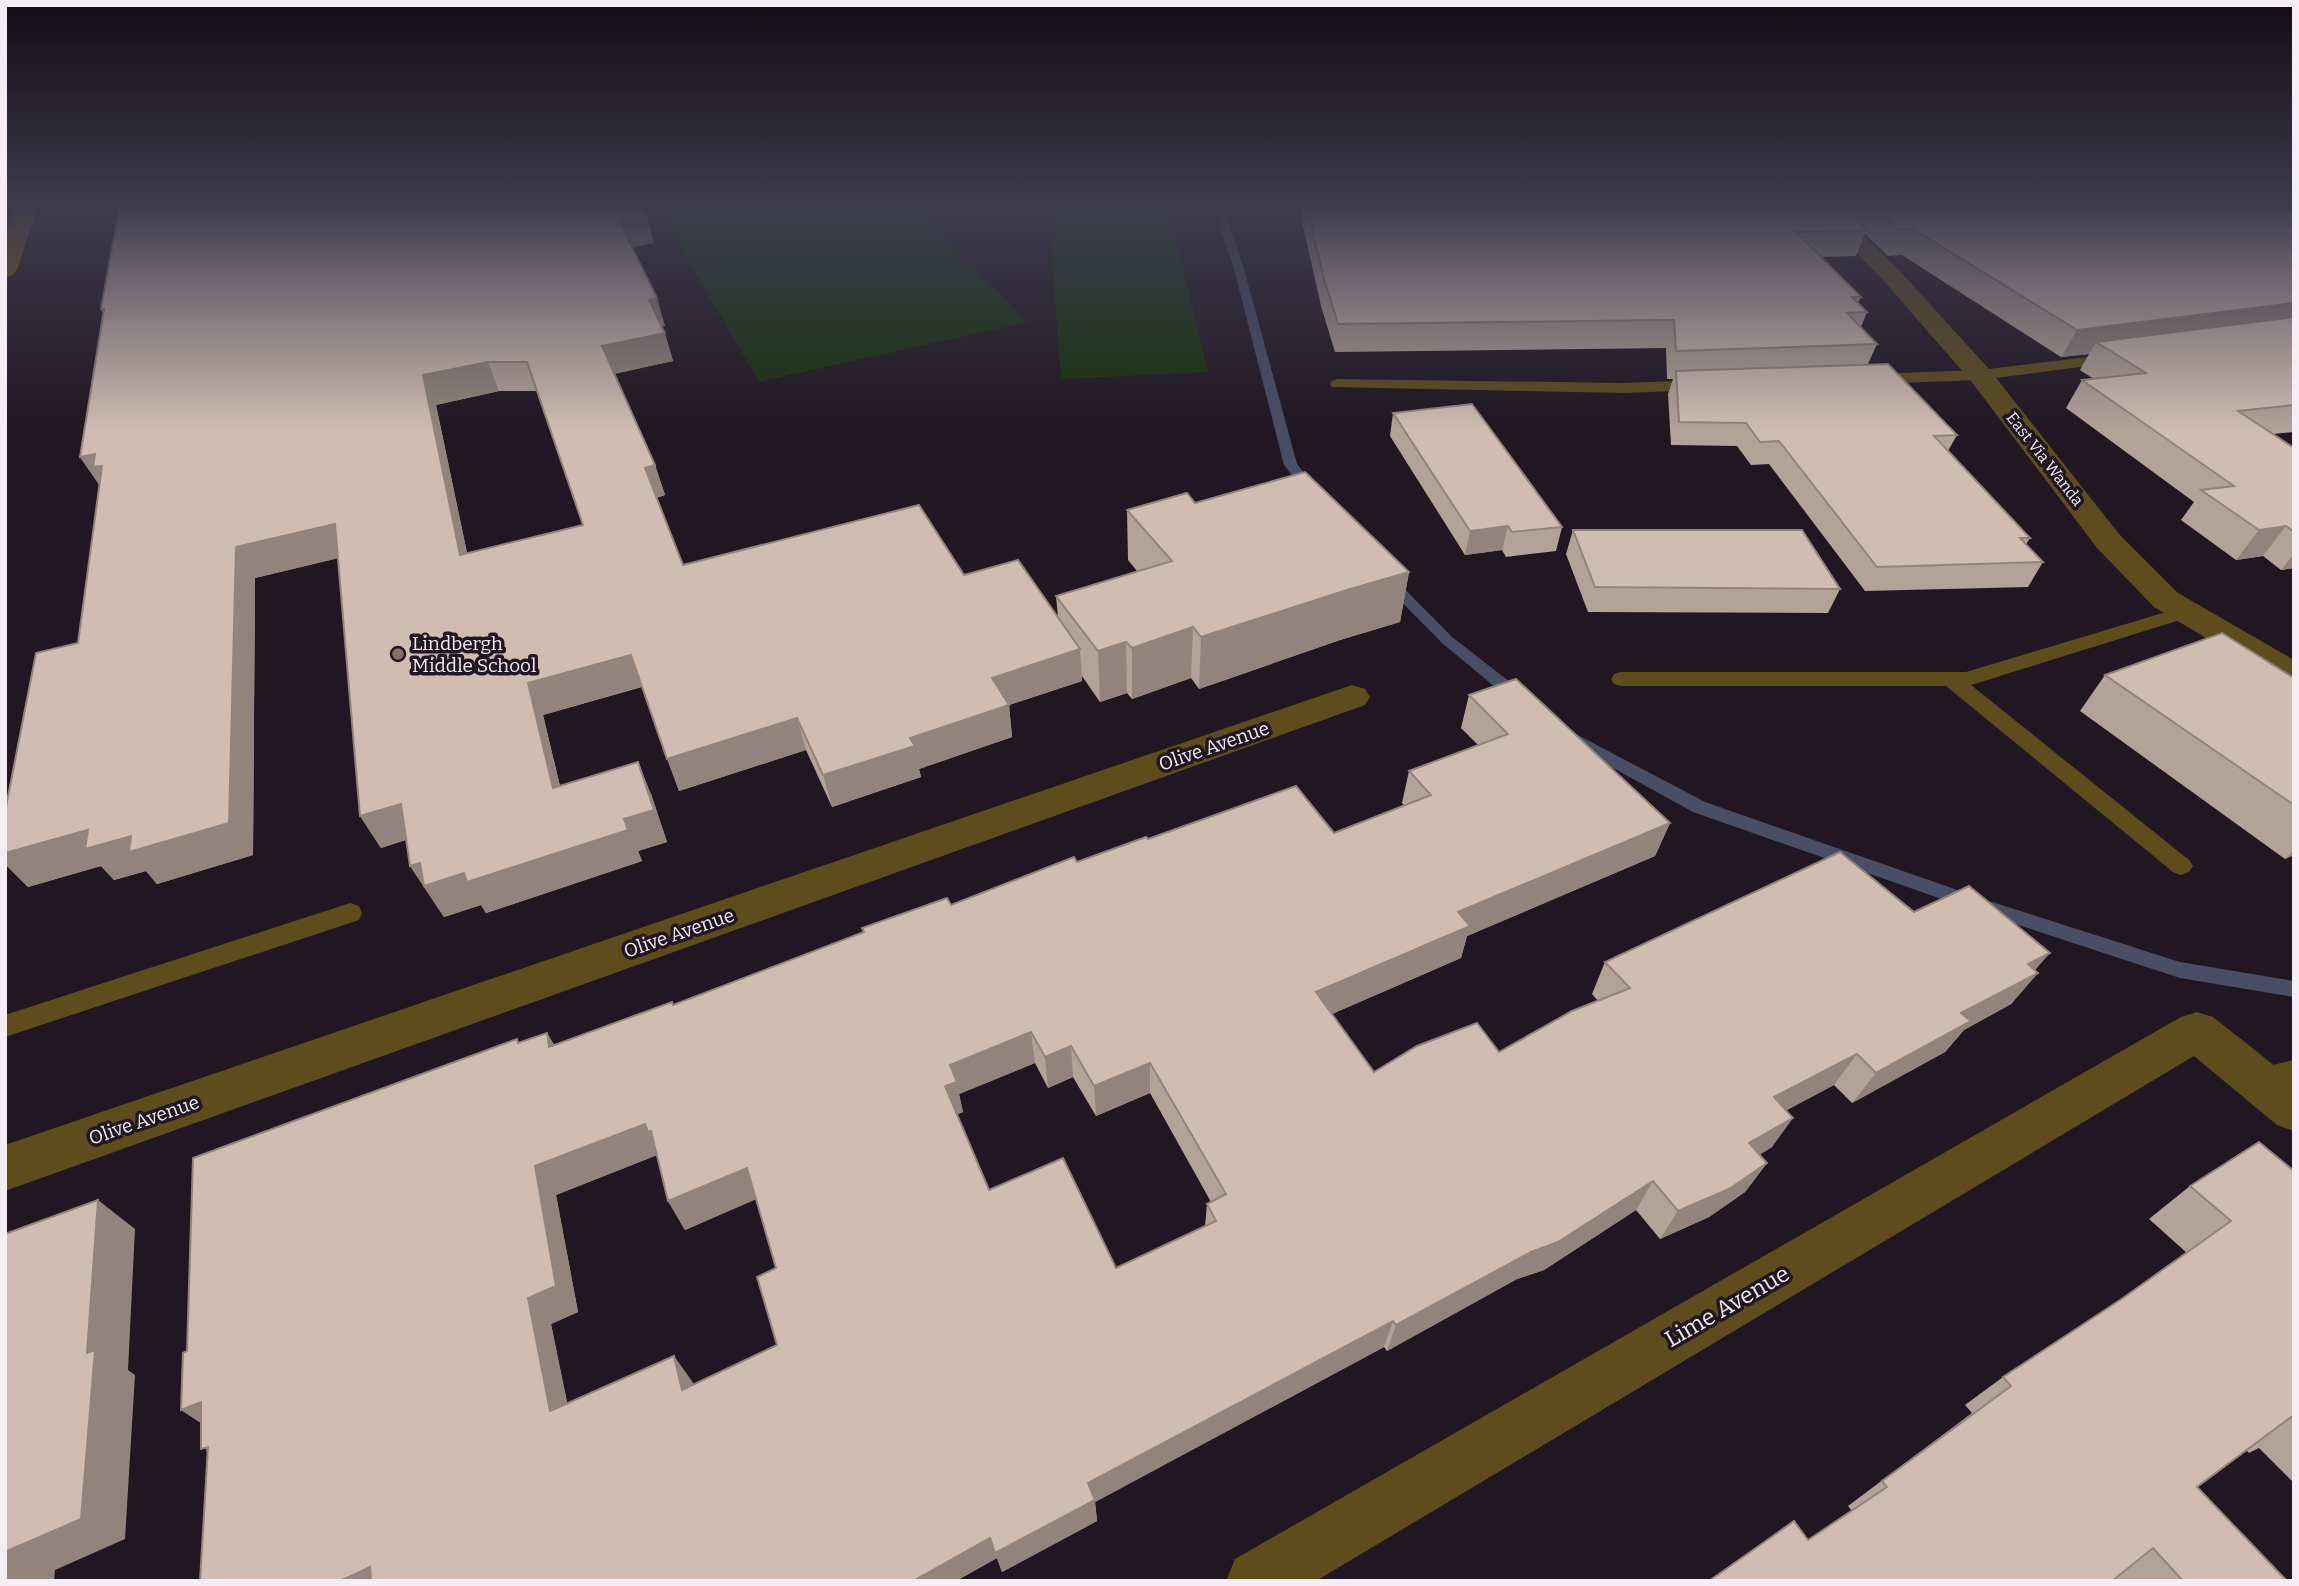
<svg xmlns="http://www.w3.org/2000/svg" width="2299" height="1586" font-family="Bitter,serif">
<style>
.green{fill:#17330c}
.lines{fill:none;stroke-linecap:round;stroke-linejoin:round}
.stream{fill:#494e67;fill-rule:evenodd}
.lane{fill:#5e4c1d;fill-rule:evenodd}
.street{fill:#5e4c1d;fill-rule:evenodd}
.secondary{fill:#84680e;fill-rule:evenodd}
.wall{fill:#b3a298;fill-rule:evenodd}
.shaded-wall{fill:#92847c}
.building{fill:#d0bcb1;stroke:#92847c;stroke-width:2;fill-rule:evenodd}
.education-dot{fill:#8d6e63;stroke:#211621;stroke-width:2.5}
.labels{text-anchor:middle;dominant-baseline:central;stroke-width:7;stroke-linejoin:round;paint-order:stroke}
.far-street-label{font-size:16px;fill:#f4edf4;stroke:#211621}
.poi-label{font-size:19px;fill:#f4edf4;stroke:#211621;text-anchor:start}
.street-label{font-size:19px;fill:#f4edf4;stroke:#211621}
.near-street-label{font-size:23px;fill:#f4edf4;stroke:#211621}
</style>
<rect width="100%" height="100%" fill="#211621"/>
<g class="green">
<path d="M658,209H920L1027,322L759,382Z"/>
<path d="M1048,209H1169L1208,372L1061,379Z"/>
</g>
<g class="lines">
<g class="stream">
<path d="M1214,209H1224L1244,269L1297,464L1320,493L1318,496H1308L1284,465L1234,269Z"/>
<path d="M1388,576L1393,577L1452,637L1524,693L1526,697L1524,701H1512L1442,643L1383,583L1381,580L1383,577Z"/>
<path d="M1574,733L1705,802L1989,901L2180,962L2294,981V997L2180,978L1976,911L1693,812L1568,743L1566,739L1568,735Z"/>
</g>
<g class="lane">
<path d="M2114,354L2122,359L2119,362L1980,380L1872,384L1864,379L1872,374L1980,370Z"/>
<path d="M1338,379L1624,383L1702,380L1710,385L1702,390L1624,393L1332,387L1330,384L1332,381Z"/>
<path d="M2186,606L2193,608L2196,612L2193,616L1971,685L2189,860L2193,866L2189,872L2181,875L2173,872L1946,686H1621L1614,684L1611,679L1614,674L1621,672H1966Z"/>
<path d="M350,903L359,906L362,913L359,920L5,1037V1015Z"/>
<path d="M2294,1060V1084L2257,1092L2247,1089L2243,1080L2247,1071Z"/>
</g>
<g class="street">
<path d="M1814,209H1837L1899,270L1989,369L2119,534L2178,593L2294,660V686L2282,683L2154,607L2097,548L1971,381L1883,280Z"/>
<path d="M1352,685L1365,689L1370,697L1365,705L5,1191V1145Z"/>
<path d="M2197,1012L2213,1017L2294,1081V1131L2277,1125L2194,1056L1316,1581H1226L1235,1559L2181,1017Z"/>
</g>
<path class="secondary" d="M15,209H37L17,270L13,275L5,277V237Z"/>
</g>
<g class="wall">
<path d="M1302,209H2294V432L2273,434L2294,448V568L2281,570L2263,556L2236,560L2181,520L2194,502L2066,408L2082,380L2094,379L2080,370L2089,354L2061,357L1902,255L1888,256L1865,234L1856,256L1821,257L1861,297L1858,303L1867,312L1861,327L1877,344L1868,364L1957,435L1948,451L2030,538L2026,544L2043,562L2028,587L1865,591L1769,464L1751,465L1737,446L1671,445L1668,394L1673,379H1667L1666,348L1335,352L1321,306L1301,217Z"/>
<path d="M654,243L632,247L665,326H662L673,361L614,374L655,465L665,495L656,498L683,565L964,575L1058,617L1056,596L1137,571L1128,560L1127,510L1195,503L1409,572L1400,622L1340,640L1199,689L1191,678L1132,699L1127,693L1100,702L1082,676V681L1009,705L1012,737L919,769L921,777L832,807L806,750L679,791L642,687L543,715L560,786L651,794L667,842L638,851L642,861L486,913L481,905L444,917L410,866L406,840L381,848L360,816L338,558L255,578L253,855L157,884L146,871L114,880L101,866L28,887L5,864V812L78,643L100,486L80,457L103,313L101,309ZM499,391H537L583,525L467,553L436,405Z"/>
<path d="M1393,413L1562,527L1556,551L1506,557L1502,550L1465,555L1390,436Z"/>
<path d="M1573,530L1840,589L1828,613L1588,612L1566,554Z"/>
<path d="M2105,675L2294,678V855L2285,859L2080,711Z"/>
<path d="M1469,695L1670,823L1655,856L1467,936L1461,958L1332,1014L1374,1072L1499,1052L1598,1001L1592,994L1605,962L1914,912L2035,970L2038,973L2011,1004L1964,1030L1945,1052L1852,1103L1834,1085L1786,1110L1772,1147L1759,1155L1767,1163L1745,1192L1709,1217L1660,1239L1636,1210L1544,1270L1517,1279L1387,1351L1384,1347L1095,1502L1097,1521L1002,1572L997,1558L956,1581H200L207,1453L201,1423L181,1410L187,1351L519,1043L547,1033L554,1045L673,1005L864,933L862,928L951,905L1077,862L1148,839L1334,833L1404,805L1402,803L1409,771L1478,745L1461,728ZM1035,1063L1048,1088L1073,1077L1096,1116L1150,1093L1211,1202L1207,1204L1205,1226L1116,1268L989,1190L957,1114L963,1112L959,1094ZM657,1155L668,1201L685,1230L756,1199L776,1268L777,1345L693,1385L692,1381L567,1404L551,1324L578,1312L556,1195Z"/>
<path d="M2294,1171V1481H2292L2259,1448L2249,1453L2246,1450L2197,1487L2287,1581H2114L1808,1540L1852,1511L1848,1506L1972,1413L1965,1405L2003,1377L2123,1298L2187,1253L2149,1219L2190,1186Z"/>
</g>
<g class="shaded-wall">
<path d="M647,216L654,243L627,248L619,221Z"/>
<path d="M657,298L665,326L657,327L649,300Z"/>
<path d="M2294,303V328L2096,342L2089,354L2061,357L2077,330Z"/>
<path d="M665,333L673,361L611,374L602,346Z"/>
<path d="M488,362L499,391L436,405L474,586L460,555L423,375Z"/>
<path d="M95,454L115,484L101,487L80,457Z"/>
<path d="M655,465L665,495L655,498L645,468Z"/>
<path d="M335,524L352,555L255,578L253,855L157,884L146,871L114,880L101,866L28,887L5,864V853L236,547Z"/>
<path d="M1508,526L1502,550L1465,555L1470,531Z"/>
<path d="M2286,526L2263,556L2236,560L2259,530Z"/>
<path d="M2294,554V568L2281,570Z"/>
<path d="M1409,572L1400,622L1340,640L1199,689L1201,637L1347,590Z"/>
<path d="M1193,627L1191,678L1132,699V648Z"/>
<path d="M1126,642L1127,693L1100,702L1098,651Z"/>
<path d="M1080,649L1082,681L1009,705L1012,737L919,769L921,777L832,807L823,775L910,738L992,678Z"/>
<path d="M631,655L643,686L543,715L568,820L553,788L528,683Z"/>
<path d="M797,718L806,750L679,791L667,759Z"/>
<path d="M638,762L651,794L667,842L638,851L642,861L486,913L481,905L444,917L410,866L420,863L624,819Z"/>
<path d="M401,804L420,835L381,848L360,816Z"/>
<path d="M1670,823L1655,856L1467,936L1461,958L1311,1023L1316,992L1458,912Z"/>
<path d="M2294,850V855L2285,859Z"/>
<path d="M2050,953L2029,977L2038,973L2011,1004L1964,1030L1945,1052L1852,1103L1876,1073L1961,1013L2028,964Z"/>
<path d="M1031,1032L1035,1063L959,1094L963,1112L952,1117L945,1086L950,1065Z"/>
<path d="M547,1033L566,1064L549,1047Z"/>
<path d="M1071,1046L1073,1077L1048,1088L1045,1057Z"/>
<path d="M1857,1054L1834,1085L1754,1128L1774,1097Z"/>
<path d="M1150,1063V1093L1096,1116L1094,1086Z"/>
<path d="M1793,1118L1772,1147L1728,1173L1749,1143Z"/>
<path d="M645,1124L651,1131L660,1154L556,1195L578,1312L551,1324L574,1435L550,1411L528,1298L535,1166Z"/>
<path d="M1767,1163L1745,1192L1709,1217L1660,1239L1678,1211Z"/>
<path d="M747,1168L761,1197L685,1230L668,1201Z"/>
<path d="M1653,1181L1636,1210L1544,1270L1517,1279L1387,1351L1396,1325Z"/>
<path d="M98,1200L135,1229L128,1370L135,1375L125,1539L55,1570L54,1581H5V1567L7,1551L87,1353Z"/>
<path d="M1393,1321L1384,1347L1095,1502L1097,1521L1002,1572L995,1553L1088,1483Z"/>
<path d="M674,1356L692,1381L700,1414L682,1390Z"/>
<path d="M201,1402L219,1434L181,1410Z"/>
<path d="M990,1538L997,1558L956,1581H913Z"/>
<path d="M370,1567L394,1581H340Z"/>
</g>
<g class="building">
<path d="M119,209H642L647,216L619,221L657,298L649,300L665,333L602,346L655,465L645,468L683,565L919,505L964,575L1018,560L1080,649L992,678L1009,705L910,738L915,746L823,775L797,718L667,759L631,655L528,683L553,788L638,762L654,810L624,819L628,830L467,882L464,873L424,886L420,863L410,866L401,804L360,816L335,524L236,547L229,823L129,852L131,836L85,849L88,830L5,853V812L36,653L78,643L102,466L93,467L95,454L80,457L104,309H101ZM488,362H527L583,525L460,555L423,375Z"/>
<path d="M1307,209H1846L1867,230L1796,232L1861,297H1852L1867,312L1847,313L1877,344L1676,351L1674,320L1338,324L1324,279Z"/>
<path d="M1877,209H2294V303L2077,330L1913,229L1899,230Z"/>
<path d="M2294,317V405L2238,411L2294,448V532L2286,526L2259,530L2201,490L2234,486L2082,380L2146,373L2096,342Z"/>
<path d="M1888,364L1957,435L1934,436L2030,538H2020L2043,562L1877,567L1779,441L1760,442L1746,423L1679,422L1676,371Z"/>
<path d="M1472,404L1562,527L1512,532L1508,526L1470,531L1393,413Z"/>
<path d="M1305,472L1409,572L1347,590L1201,637L1193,627L1132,648L1126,642L1098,651L1056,596L1172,561L1127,510L1187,493L1195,503Z"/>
<path d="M1573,530H1802L1840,589L1595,587Z"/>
<path d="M2222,633L2294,678V805L2105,675Z"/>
<path d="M1516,679L1670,823L1458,912L1470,926L1316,992L1374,1072L1417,1046L1477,1023L1499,1052L1572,1011L1630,988L1605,962L1840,852L1914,912L1969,886L2050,953L2028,964L2038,973L1961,1013L1971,1021L1876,1073L1857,1054L1774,1097L1793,1118L1749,1143L1767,1163L1729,1189L1678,1211L1653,1181L1558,1242L1531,1252L1396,1325L1393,1321L1088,1483L1095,1500L995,1553L990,1538L913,1581H371L370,1567L340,1581H200L208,1447L201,1449V1402L181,1410L183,1353L187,1351L193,1158L517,1039L518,1043L547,1033L549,1047L672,1002L673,1005L864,932L862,928L947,898L951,905L1074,857L1077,862L1146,837L1148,839L1296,786L1334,833L1431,795L1409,771L1508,734L1469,695ZM1031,1032L1045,1057L1071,1046L1094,1086L1150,1063L1226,1194L1207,1204L1216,1221L1116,1268L1063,1158L989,1190L945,1086L957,1082L950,1065ZM645,1124L648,1132L651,1131L668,1201L747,1168L776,1268L757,1277L777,1345L682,1390L674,1356L550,1411L528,1298L556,1286L535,1166Z"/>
<path d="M2259,1142L2294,1171V1419L2291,1417L2197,1487L2287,1581H2183L2153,1548L2112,1581H1709L1794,1521L1808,1540L1887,1487L1882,1481L2011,1386L2003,1377L2123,1298L2231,1221L2190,1186Z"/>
<path d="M98,1200L87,1353L95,1350L81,1519L7,1551L5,1567V1234Z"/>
</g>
<linearGradient id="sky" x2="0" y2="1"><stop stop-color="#120c12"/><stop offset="0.48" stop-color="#3d3c4e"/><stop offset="1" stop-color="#3d3c4e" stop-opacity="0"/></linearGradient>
<rect width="2299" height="431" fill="url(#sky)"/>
<circle class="education-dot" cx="398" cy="654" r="7"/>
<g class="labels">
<g class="far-street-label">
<text transform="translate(2045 459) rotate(52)">East Via Wanda</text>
</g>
<g class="poi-label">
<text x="412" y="643">Lindbergh<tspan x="412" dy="22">Middle School</tspan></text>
</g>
<g class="street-label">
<text transform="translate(1214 746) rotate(-19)">Olive Avenue</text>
<text transform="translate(679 933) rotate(-19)">Olive Avenue</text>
<text transform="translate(144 1120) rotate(-19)">Olive Avenue</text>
</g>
<g class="near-street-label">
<text transform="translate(1727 1306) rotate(-30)">Lime Avenue</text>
</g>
</g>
<rect width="2299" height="1586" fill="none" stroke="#f4edf4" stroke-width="14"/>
</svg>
